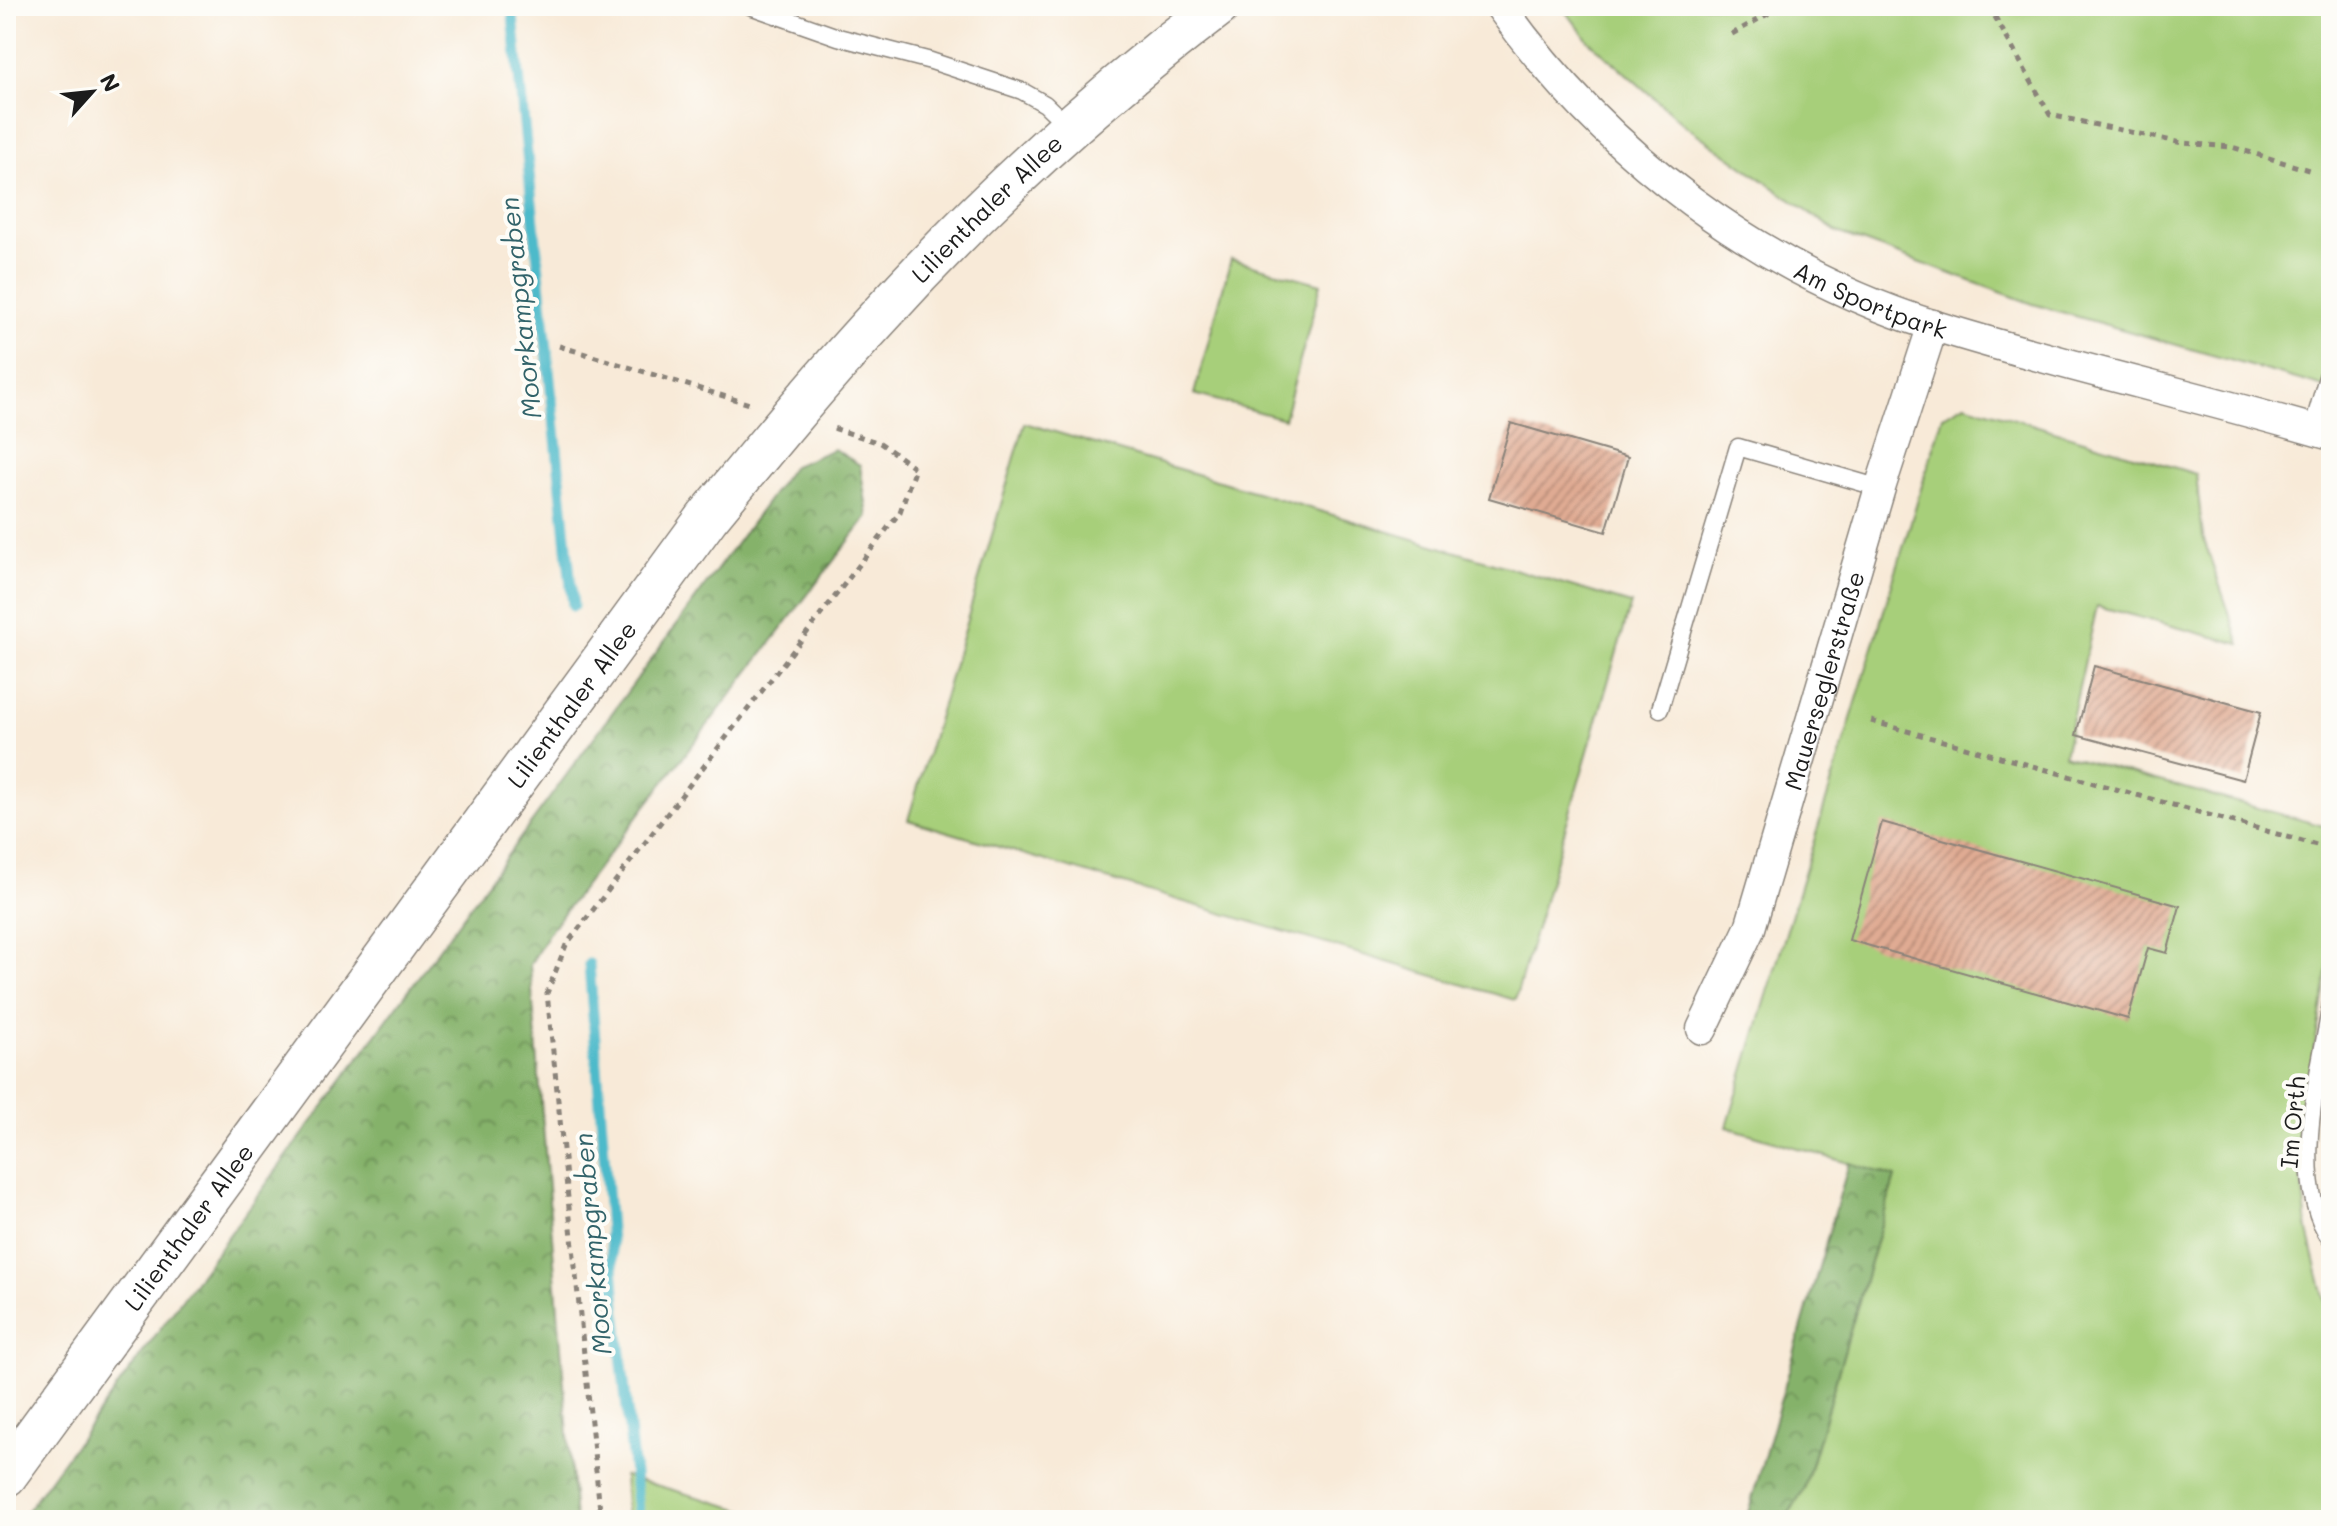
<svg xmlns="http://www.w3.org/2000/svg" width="2337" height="1526" font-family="Mali,sans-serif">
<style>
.green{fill:#a7cf7a;stroke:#62764b;stroke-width:2}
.forest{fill:url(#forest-crowns);stroke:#506743;stroke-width:2}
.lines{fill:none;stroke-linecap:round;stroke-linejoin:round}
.stream{stroke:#4ebaca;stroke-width:11}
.building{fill:url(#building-hatch)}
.lane-casing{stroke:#8a837a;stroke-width:19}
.street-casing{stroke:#8a837a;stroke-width:33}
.secondary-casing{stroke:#8a837a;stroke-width:45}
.path{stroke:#8a837a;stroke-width:5;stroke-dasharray:6 6;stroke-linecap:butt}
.lane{stroke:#fff;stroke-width:16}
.street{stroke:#fff;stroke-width:30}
.secondary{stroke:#fff;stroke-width:42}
.labels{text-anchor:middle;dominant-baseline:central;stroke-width:8;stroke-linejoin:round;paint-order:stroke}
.street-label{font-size:24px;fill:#1c1c1c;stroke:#fdfcf7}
.water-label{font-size:26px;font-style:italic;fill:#32636a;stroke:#fdfcf7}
</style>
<defs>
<pattern id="forest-crowns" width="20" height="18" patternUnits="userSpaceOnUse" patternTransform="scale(2)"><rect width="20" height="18" fill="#85b26a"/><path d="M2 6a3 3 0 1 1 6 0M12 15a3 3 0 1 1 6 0" fill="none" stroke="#6c9056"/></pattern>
<pattern id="building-hatch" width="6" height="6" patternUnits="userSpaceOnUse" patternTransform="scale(2)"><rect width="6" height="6" fill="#e0ab93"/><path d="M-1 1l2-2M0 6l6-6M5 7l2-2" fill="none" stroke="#b58a77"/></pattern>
</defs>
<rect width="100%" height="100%" fill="#fdfcf7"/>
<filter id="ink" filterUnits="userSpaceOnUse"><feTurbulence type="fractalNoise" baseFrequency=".0125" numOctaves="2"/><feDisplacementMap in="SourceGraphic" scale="16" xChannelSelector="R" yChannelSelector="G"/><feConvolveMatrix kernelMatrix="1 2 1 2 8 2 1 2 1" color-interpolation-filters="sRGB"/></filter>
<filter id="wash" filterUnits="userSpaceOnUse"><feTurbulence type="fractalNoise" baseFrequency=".006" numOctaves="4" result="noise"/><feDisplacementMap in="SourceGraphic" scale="32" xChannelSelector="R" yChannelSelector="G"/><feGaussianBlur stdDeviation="1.8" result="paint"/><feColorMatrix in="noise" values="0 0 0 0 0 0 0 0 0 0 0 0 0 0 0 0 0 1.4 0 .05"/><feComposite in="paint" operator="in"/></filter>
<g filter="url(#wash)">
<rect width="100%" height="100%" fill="#f8ead8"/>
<g class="green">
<path d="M1562,6H2331V389L2033,304L1837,232L1686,126L1588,40Z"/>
<path d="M1231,259L1321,284L1284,419L1194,394Z"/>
<path d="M1965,404L2196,474L2203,537L2240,644L2097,606L2064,755L2331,828V950L2298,1147L2307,1227L2331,1326V1520H1785L1804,1489L1895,1177L1727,1127L1943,416Z"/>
<path d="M1025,423L1631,604L1515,1000L908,820Z"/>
<path d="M624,1476L778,1520H627Z"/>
</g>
<g class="forest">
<path d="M834,449L860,465L868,516L549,932L530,965L575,1520H20L793,466Z"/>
<path d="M1849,1163L1895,1177L1804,1489L1785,1520H1746Z"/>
</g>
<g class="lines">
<g class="stream">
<path d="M512,6L573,606"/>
<path d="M589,964L617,1318L639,1520"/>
<path d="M2331,1153V1162"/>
</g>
</g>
<g id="blocks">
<g class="building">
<path d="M1511,423L1628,457L1606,532L1489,498Z"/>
<path d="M2094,666L2261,712L2243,780L2076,735Z"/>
<path d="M1882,822L2180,906L2167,953L2148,948L2128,1019L1849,940Z"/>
</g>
</g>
</g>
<g filter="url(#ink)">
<use href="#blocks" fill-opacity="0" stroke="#8a837a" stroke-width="2"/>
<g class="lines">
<defs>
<g id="lane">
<path d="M750,6L838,37L931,61L1022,91L1045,104L1070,128"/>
<path d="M2312,430L2331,363"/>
<path d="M1660,709L1738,447L1880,488"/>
<path d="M2331,1004C2320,1071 2288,1181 2331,1240"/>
</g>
<g id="street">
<path id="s1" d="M1500,6C1606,155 1760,271 1935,326C2066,367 2200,396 2331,435"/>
<path id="s2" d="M1702,1029L1750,928L1880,488L1933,325"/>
</g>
<g id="secondary">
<path id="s3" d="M6,1475L707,518C762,451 818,383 877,319C980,205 1095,99 1218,6"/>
</g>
</defs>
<use href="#lane" class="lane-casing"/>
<use href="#street" class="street-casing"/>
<use href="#secondary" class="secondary-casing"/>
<g class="path">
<path d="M1989,6L2050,115L2182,143L2232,147L2312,171"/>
<path d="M1732,34L1782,6"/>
<path d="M559,346L750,404"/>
<path d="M1871,721L2331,849"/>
<path d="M601,1520L547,993L566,945L900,512L915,468L880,443L833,428"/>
</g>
<use href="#lane" class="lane"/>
<use href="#street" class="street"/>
<use href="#secondary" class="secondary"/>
</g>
</g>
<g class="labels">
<g class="street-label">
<text stroke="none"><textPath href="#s3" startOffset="1604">Lilienthaler Allee</textPath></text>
<text stroke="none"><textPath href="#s1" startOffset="480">Am Sportpark</textPath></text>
<text stroke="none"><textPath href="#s2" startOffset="370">Mauerseglerstraße</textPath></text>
<text stroke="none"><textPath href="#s3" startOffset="956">Lilienthaler Allee</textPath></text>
<text transform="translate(2292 1122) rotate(-85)">Im Orth</text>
<text stroke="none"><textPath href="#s3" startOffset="308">Lilienthaler Allee</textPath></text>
</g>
<g class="water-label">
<text transform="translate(520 308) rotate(-96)">Moorkampgraben</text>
<text transform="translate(592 1244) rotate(-95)">Moorkampgraben</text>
</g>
</g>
<rect width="2337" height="1526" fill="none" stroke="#fdfcf7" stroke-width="32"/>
<g transform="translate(92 92) rotate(63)" stroke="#fdfcf7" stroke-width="6" paint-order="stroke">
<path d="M0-6L14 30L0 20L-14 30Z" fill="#1c1c1c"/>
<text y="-12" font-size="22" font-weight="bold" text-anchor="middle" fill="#1c1c1c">N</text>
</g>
</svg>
